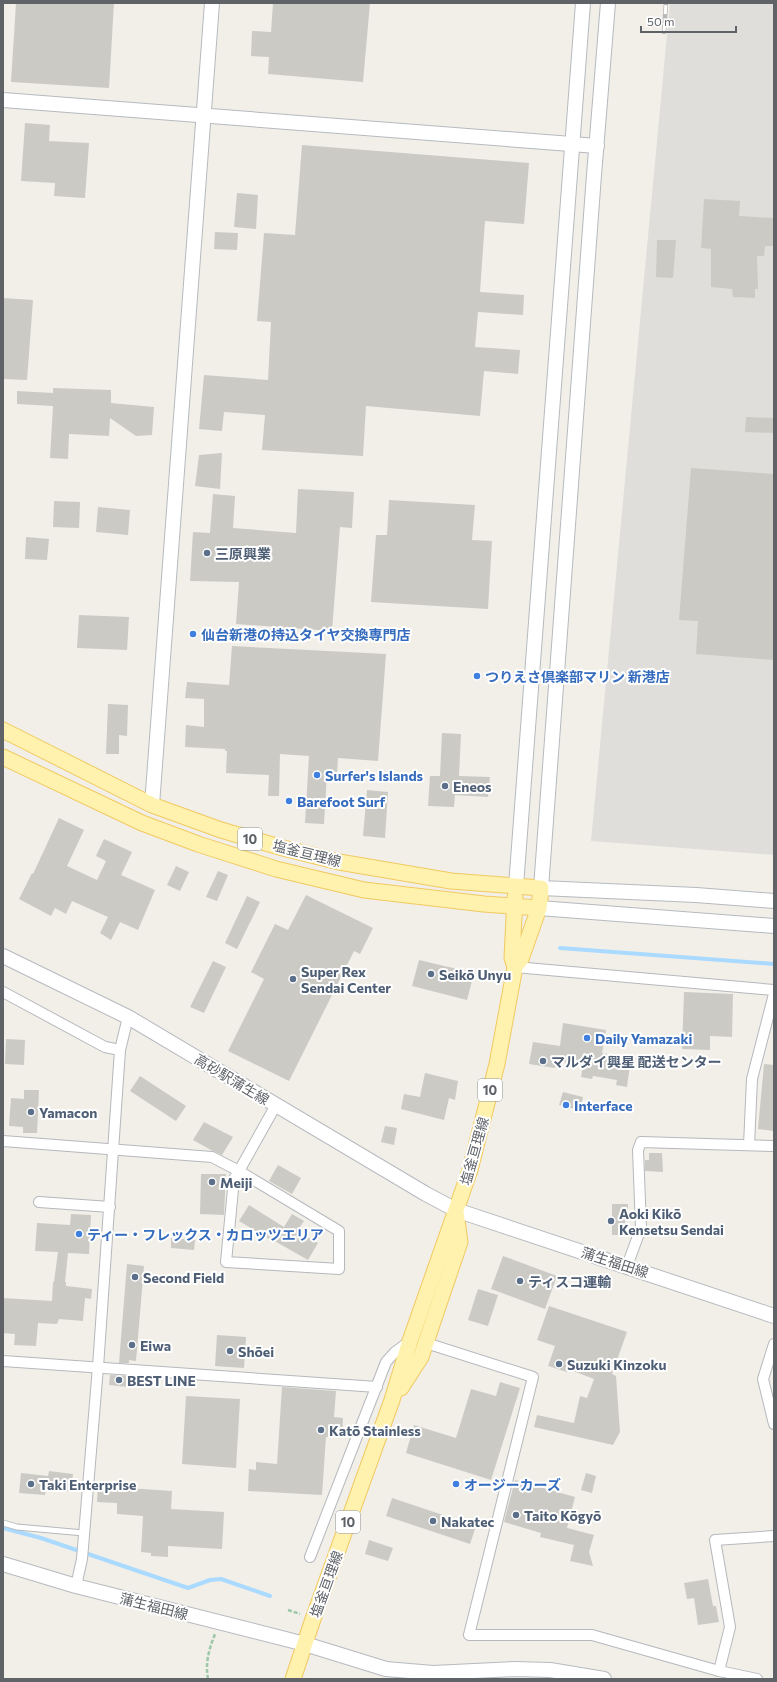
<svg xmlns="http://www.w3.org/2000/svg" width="777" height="1682" font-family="Commissioner,'Noto Sans JP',sans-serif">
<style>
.industrial{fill:#e0deda}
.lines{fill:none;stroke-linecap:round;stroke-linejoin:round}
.stream{stroke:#aadaff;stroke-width:4}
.building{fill:#cccac5}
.lane-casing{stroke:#b5b8bc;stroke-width:7}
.street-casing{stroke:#b5b8bc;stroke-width:12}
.secondary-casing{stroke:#b6babf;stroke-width:16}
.primary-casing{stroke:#f2c960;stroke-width:17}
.path{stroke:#9cc7a9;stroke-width:2.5;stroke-dasharray:4 2;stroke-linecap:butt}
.lane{stroke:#fff;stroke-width:5}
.street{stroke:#fff;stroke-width:10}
.secondary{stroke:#fff;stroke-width:14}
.primary{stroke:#fff2af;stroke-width:15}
.rail-casing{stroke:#b6b7b8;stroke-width:4.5}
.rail{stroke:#fff;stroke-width:3;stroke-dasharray:9;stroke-linecap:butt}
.service-dot{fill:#5c6f8a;stroke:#fff;stroke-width:1.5}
.shop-dot{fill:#3f7fe0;stroke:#fff;stroke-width:1.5}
.labels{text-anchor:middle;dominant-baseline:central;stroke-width:4;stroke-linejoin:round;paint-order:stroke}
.shield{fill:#fff;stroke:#8f9295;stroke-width:1}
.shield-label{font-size:13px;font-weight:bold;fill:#5f6368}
.service-label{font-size:14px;font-weight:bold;fill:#4e5e75;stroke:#fff;text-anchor:start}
.shop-label{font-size:14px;font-weight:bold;fill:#366cbe;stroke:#fff;text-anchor:start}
.street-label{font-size:14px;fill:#5f6368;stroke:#fff}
</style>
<rect width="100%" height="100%" fill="#f1efe8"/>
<path class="industrial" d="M670,3H774V855L591,841Z"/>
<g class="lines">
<g class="stream">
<path d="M560,948L774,964"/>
<path d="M3,1528L41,1538L188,1588L210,1580L221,1579L270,1596"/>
</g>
</g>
<g class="building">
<path d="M16,3H114L109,88L11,82Z"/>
<path d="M273,3H370L363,82L268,74L269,57L251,56L252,31L271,32Z"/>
<path d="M25,123L50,125L49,141L89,143L85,198L54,196L55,183L21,181Z"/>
<path d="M302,145L529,163L524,224L485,221L480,292L524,295L523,315L478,312L475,347L520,350L518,374L484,371L480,416L366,406L363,456L262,450L265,415L224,412L222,431L199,429L204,375L268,380L271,322L257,321L264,233L295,235Z"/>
<path d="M237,193L258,195L256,229L234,227Z"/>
<path d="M704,199L740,201L739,216L774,218V246H765L764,256H757L758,289H755V298L733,297L732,289L711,287V249L701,248Z"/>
<path d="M215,232L238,233L237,250L214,249Z"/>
<path d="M657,240H676L673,278L656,277Z"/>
<path d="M3,298L33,300L27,380L3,379Z"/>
<path d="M53,388L111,390V403L154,407L152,435L136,436L110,418L109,436L69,434L68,459L50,458L53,406L17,404V391L53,393Z"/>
<path d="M746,417L774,418V433L745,432Z"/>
<path d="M222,453L220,489L195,486L199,455Z"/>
<path d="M691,468L774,474V660L696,654L698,621L679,620Z"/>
<path d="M298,489L354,492L352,528L340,527L332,631L236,624L239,582L190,581L193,532L210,533L213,494L235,496L233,528L296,533Z"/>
<path d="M389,500L475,505L472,540L492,541L488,609L371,602L376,535H387Z"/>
<path d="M54,501L80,502L79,528L53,527Z"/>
<path d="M98,507L130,510L128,535L96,532Z"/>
<path d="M26,537L49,539L47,560L25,559Z"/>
<path d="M79,615L129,617L127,650L77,648Z"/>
<path d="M232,646L386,654L378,761L338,758L337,774L327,773L324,824L305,823L309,756L280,754L279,796H268L269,775L226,773L227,751H225V749L185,747L186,725L204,727V699L185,698L187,682L229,685Z"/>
<path d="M108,704L128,705L127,736L119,735V754H106Z"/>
<path d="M442,733L461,734L459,776L490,777L488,797L455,795L454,807L428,806L430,776H440Z"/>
<path d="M367,790L388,792L385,838L363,836Z"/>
<path d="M59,818L84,830L67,866L97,880L106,861L96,856L104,839L132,852L121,875L155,890L138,930L120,922L111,940L100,933L108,917L72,901L66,914L55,908L51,916L19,899L32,873L33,874Z"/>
<path d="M176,866L189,872L180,891L167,885Z"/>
<path d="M218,871L228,875L217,901L206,897Z"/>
<path d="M306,895L373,928L360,954L354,951L289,1081L228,1051L264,979L251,972L275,924L288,930Z"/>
<path d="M247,896L260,902L237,949L225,943Z"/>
<path d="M419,960L474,973L467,1000L412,986Z"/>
<path d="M213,961L226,967L204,1013L190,1007Z"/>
<path d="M684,992L733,994L732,1037L710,1036V1050L682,1049Z"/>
<path d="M563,1023L606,1030L602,1053L631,1058L627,1087L616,1085L617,1080L593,1076L592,1079L581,1077L583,1065L556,1061L555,1068L529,1064L533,1042L560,1046Z"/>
<path d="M6,1039L25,1040L24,1065L5,1064Z"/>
<path d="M764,1064L774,1065V1131L758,1129Z"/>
<path d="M425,1073L458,1081L455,1100L449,1098L444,1120L401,1109L404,1094L420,1097Z"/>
<path d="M140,1076L186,1106L176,1121L130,1091Z"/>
<path d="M24,1090H39L37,1133H23V1127L9,1126L11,1098L24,1099Z"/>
<path d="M563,1092L583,1097L580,1110L559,1105Z"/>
<path d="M204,1122L233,1137L222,1155L211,1150L193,1140Z"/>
<path d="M385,1126L397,1128L394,1145L381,1142Z"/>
<path d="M649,1153H662L663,1172L645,1171V1160H649Z"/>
<path d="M278,1165L301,1178L292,1194L269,1181Z"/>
<path d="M201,1174H226L224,1215L200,1214Z"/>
<path d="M612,1204H628V1217H625V1235H612Z"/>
<path d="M249,1205L284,1227L292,1214L304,1221L297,1231L318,1243L308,1260L271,1239V1240L239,1221Z"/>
<path d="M71,1214L91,1215L89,1254L68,1253L65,1282H66V1286L92,1289L91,1299L85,1298L83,1321L59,1319L57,1324L38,1323L36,1346L14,1345L15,1334L3,1333V1298L52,1301L53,1282H54L58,1252L35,1251L37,1223L70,1225Z"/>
<path d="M171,1238L195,1240L194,1250L171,1248Z"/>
<path d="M503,1256L557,1276L545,1309L491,1289Z"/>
<path d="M127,1264L144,1266L136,1361L129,1360V1363H119Z"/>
<path d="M478,1289L498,1295L488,1326L468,1320Z"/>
<path d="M549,1306L627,1332L612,1374L616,1376L620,1432L613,1445L534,1427L537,1415L574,1423L580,1396L587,1398L594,1379L568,1369L567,1372L548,1366L555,1346L537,1340Z"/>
<path d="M217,1335L246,1337L244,1368L215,1366Z"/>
<path d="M110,1375L128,1376V1387L109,1385Z"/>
<path d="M500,1382L520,1388L491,1480L406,1453L414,1425L456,1438L471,1389L496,1396Z"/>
<path d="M282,1387L336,1391L334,1417L343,1418L342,1438L326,1437L322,1495L248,1491L249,1469L256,1470V1462L277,1464Z"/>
<path d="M186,1396L240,1399L236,1468L182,1464Z"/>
<path d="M49,1471L73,1474L71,1492L46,1489L45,1495L19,1493L21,1473L48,1476Z"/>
<path d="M586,1473L596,1476L592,1493L581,1490Z"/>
<path d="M515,1480L575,1497L567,1528L594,1535L589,1552L593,1566L570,1561L574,1545L540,1537L541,1533L504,1522Z"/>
<path d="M98,1486L172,1491L171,1509L224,1512L222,1549L168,1546V1557L151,1556V1553L141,1552L143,1516L117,1514V1503L97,1502Z"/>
<path d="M392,1498L476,1526L470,1544L386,1516Z"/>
<path d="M369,1540L393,1548L388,1561L365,1554Z"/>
<path d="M708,1579L713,1606H716L719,1622L698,1625L694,1598L687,1599L684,1583Z"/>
</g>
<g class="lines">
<defs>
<path id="lane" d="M3,1523L17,1527L84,1533"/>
<g id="street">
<path d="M515,967L774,990"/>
<path d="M3,992L105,1047L120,1050"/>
<path d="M3,1141L212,1157L239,1171L339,1231V1269L226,1262L234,1179L239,1171L276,1105"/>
<path d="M749,1145L752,1079L774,994"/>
<path d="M39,1202L110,1207"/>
<path d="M627,1266L641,1228L638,1150L641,1142L774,1146"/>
<path d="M426,1343L533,1377L469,1635H592L719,1671L757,1679"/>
<path d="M774,1344L763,1379L774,1424"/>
<path d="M3,1361L377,1387"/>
<path d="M310,1557L386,1362L395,1352L410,1341"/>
<path d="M76,1586L82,1559L98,1367L120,1050L128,1017"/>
<path d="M719,1671L730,1627L715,1540L774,1536"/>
</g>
<g id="secondary">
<path d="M608,3L594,175L541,888L696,895L774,901"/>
<path d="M3,100L597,146"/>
<path d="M152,805L212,3"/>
<path d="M516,886L583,3"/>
<path d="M539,908L774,926"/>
<path d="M3,956L128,1017L426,1194L456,1210L774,1316"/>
<path d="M3,1564L76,1586L305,1644L386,1669L433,1673L515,1669L550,1670L604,1679"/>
</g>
<g id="primary">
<path d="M3,730L152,805L221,830L283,848L339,862L451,881L541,888L539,908L521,959L515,967L497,1064L470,1170L410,1341L392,1400L313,1619L293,1679"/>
<path d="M3,757L142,823L198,844L276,869L364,890L484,904L539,908"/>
<path d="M515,897L512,958L515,967"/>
<path d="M401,1388L421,1357L460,1242L456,1213"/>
</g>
</defs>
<use href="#lane" class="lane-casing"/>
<use href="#street" class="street-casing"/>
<use href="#secondary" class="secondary-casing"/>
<use href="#primary" class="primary-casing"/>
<g class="path">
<path d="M288,1610L300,1614"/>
<path d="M208,1679C205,1663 209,1649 215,1634"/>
</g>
<use href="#lane" class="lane"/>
<use href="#street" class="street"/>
<use href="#secondary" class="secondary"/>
<use href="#primary" class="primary"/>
<defs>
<path id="rail" d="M664,32L666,3"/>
</defs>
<use href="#rail" class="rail-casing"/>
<use href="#rail" class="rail"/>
</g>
<g class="service-dot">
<circle cx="207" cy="553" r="4"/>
<circle cx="445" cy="786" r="4"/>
<circle cx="431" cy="974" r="4"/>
<circle cx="293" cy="979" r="4"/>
<circle cx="543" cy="1061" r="4"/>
<circle cx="31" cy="1112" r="4"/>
<circle cx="212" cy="1182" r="4"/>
<circle cx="611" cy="1221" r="4"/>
<circle cx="135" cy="1277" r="4"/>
<circle cx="520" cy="1281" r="4"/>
<circle cx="132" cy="1345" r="4"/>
<circle cx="230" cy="1351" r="4"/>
<circle cx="559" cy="1364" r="4"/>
<circle cx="119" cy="1380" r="4"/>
<circle cx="321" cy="1430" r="4"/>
<circle cx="31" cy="1484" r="4"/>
<circle cx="516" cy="1515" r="4"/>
<circle cx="433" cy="1521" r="4"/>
</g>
<g class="shop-dot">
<circle cx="193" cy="634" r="4"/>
<circle cx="477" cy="676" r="4"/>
<circle cx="317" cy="775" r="4"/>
<circle cx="289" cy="801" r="4"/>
<circle cx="587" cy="1038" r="4"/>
<circle cx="566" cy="1105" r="4"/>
<circle cx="79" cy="1234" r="4"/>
<circle cx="456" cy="1484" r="4"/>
</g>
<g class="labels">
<g class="shield">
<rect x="238" y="828" width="24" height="22" rx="3"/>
<rect x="478" y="1079" width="24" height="22" rx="3"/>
<rect x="336" y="1511" width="24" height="22" rx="3"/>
</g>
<g class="shield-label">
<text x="250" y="839">10</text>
<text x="490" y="1090">10</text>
<text x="348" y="1522">10</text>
</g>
<g class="service-label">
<text x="215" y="553">三原興業</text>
<text x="453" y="786">Eneos</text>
<text x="301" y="971">Super Rex<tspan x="301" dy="16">Sendai Center</tspan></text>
<text x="439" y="974">Seikō Unyu</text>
<text x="551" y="1061">マルダイ興星 配送センター</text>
<text x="39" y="1112">Yamacon</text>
<text x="220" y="1182">Meiji</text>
<text x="619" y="1213">Aoki Kikō<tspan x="619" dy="16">Kensetsu Sendai</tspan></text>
<text x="143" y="1277">Second Field</text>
<text x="528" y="1281">ティスコ運輸</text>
<text x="140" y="1345">Eiwa</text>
<text x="238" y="1351">Shōei</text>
<text x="567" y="1364">Suzuki Kinzoku</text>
<text x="127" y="1380">BEST LINE</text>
<text x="329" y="1430">Katō Stainless</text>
<text x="39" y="1484">Taki Enterprise</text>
<text x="524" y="1515">Taito Kōgyō</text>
<text x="441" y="1521">Nakatec</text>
</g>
<g class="shop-label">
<text x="201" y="634">仙台新港の持込タイヤ交換専門店</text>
<text x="485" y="676">つりえさ倶楽部マリン 新港店</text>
<text x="325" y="775">Surfer's Islands</text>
<text x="297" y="801">Barefoot Surf</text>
<text x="595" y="1038">Daily Yamazaki</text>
<text x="574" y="1105">Interface</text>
<text x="87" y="1234">ティー・フレックス・カロッツエリア</text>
<text x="464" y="1484">オージーカーズ</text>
</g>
<g class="street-label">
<text transform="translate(307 853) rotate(14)">塩釜亘理線</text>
<text transform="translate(232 1079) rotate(31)">高砂駅蒲生線</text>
<text transform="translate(474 1151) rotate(-74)">塩釜亘理線</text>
<text transform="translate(615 1262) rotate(18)">蒲生福田線</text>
<text transform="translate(326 1584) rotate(-70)">塩釜亘理線</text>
<text transform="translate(154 1606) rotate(14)">蒲生福田線</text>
</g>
</g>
<rect width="777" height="1682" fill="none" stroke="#5f6368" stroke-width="8"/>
<path d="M641 26v6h95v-6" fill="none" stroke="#5f6368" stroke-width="2"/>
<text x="647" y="26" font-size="12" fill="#5f6368" stroke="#ffffff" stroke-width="3" paint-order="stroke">50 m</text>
</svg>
